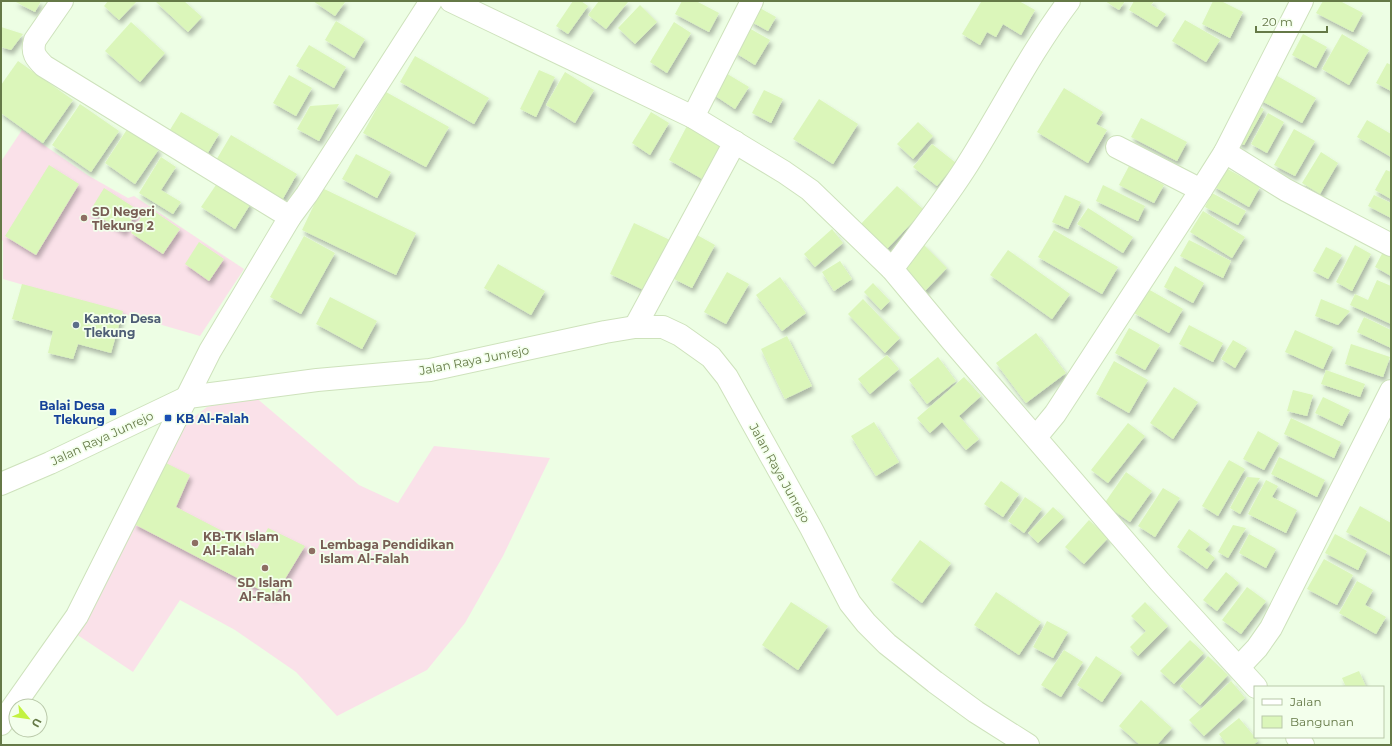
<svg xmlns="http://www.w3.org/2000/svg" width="1392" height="746" font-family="Montserrat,sans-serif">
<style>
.education{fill:#fae1e9}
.building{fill:#dbf6ba;filter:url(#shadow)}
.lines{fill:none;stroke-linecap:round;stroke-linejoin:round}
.minor-casing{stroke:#cee2bc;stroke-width:24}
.minor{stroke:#fff;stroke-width:22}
.education-dot{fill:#8d6e63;stroke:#f3ffec;stroke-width:1.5}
.service-dot{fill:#5c6f8a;stroke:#f3ffec;stroke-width:1.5}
.transit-dot{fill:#1a4fb4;stroke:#f3ffec;stroke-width:1.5}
.labels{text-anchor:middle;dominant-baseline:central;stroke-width:3.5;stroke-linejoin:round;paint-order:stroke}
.education-label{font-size:12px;font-weight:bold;fill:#785e54;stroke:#f3ffec;text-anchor:start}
.service-label{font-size:12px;font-weight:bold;fill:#4e5e75;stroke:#f3ffec;text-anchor:start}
.street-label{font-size:12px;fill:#657947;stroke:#f3ffec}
.transit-label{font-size:12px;font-weight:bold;fill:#164399;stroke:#f3ffec;text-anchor:end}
</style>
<defs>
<filter id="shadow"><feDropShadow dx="2.5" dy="4.5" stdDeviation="2" flood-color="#0004"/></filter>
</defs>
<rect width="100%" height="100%" fill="#edfee4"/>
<g class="education">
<path d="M22,130L89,176L128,198L134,196L244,269L200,336L3,279V241L1,239V165L2,160Z"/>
<path d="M254,396L359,485L398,503L434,446L550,458L503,556L465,623L427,670L337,716L296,672L235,630L180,600L133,672L73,632L180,428L207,407Z"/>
</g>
<g class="building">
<path d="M14,1H41L35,12Z"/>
<path d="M108,1H137L119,20L104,6Z"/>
<path d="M155,1H184L202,17L188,32Z"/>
<path d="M313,1H345V2L335,16Z"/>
<path d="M573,1H581L588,6L568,34L556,26Z"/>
<path d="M599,1L628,2L606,29L588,15Z"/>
<path d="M682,1H696L719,13L709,32L675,14Z"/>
<path d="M979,1H1019L1035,10L1021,35L1003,24L996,37L987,32L980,45L962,34L981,2Z"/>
<path d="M1105,1H1125L1119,10Z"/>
<path d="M1134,1H1154L1151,5L1166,14L1157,27L1129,10Z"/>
<path d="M1213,1H1221L1243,12L1230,38L1202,24Z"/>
<path d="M1323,1H1340L1363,13L1353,32L1316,13Z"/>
<path d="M640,5L657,22L635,44L618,28Z"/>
<path d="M758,7L776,17L768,31L750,21Z"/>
<path d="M1185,20L1220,40L1206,62L1172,41Z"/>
<path d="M336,21L365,39L354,58L325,40Z"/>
<path d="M131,22L165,53L140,82L105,51Z"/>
<path d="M674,22L691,33L667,73L650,62Z"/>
<path d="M1,27L23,34L11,50L1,47Z"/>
<path d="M749,28L770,40L755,65L734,52Z"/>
<path d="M1303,34L1327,47L1316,68L1292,55Z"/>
<path d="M1342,34L1369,50L1349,85L1322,69Z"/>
<path d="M309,45L346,67L334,88L296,66Z"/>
<path d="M415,56L489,98L474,124L400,82Z"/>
<path d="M18,61L73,100L43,143L1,113V85Z"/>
<path d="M1387,63L1391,65V91L1376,83Z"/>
<path d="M539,70L555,77L536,117L520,109Z"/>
<path d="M565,72L594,90L575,123L546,105Z"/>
<path d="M724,72L749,87L735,109L711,93Z"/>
<path d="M1272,73L1316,98L1302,123L1258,99Z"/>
<path d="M289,75L312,88L296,116L273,103Z"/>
<path d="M1064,88L1103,112L1096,124L1107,130L1088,163L1037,132Z"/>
<path d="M764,90L783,99L771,123L752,113Z"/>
<path d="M386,92L449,127L426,167L363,133Z"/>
<path d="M819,99L858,124L833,164L793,139Z"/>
<path d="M80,104L119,131L91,172L52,145Z"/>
<path d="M339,104L319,141L297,129L310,106Z"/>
<path d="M1256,105L1264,109L1244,145L1236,141Z"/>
<path d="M181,112L219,134L206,156L168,133Z"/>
<path d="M651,112L669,123L650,155L632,143Z"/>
<path d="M1268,113L1284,122L1267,153L1251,144Z"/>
<path d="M1141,118L1187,142L1177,161L1131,137Z"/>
<path d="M1367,120L1391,134V157L1357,137Z"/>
<path d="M918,122L933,136L913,159L897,144Z"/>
<path d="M688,124L724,144L704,180L669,160Z"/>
<path d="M128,128L159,149L135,184L105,163Z"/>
<path d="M1294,129L1315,141L1295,176L1274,165Z"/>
<path d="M231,135L297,174L281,202L215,162Z"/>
<path d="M932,144L956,163L937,186L913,167Z"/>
<path d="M1321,152L1338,163L1320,194L1302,183Z"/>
<path d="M356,154L391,172L377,198L342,179Z"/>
<path d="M161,157L176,167L161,190L181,202L173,214L139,193Z"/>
<path d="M49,165L79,184L36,255L5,236Z"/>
<path d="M1129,166L1164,185L1154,203L1119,185Z"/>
<path d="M1224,167L1260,187L1249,207L1213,186Z"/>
<path d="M1386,170L1391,172V199L1375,190Z"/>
<path d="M218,182L251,203L235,229L201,207Z"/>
<path d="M1103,185L1145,206L1138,221L1096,201Z"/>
<path d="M897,186L924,210L885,251L859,226Z"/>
<path d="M104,188L138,210L124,232L90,211Z"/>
<path d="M322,188L416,233L396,275L302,230Z"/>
<path d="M1212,193L1246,211L1238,225L1205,207Z"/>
<path d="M1065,195L1081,202L1068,229L1052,222Z"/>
<path d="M1374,195L1391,203V218L1368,206Z"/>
<path d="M148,207L180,229L163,254L131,233Z"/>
<path d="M1088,208L1133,237L1123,253L1077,224Z"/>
<path d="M1203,211L1245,237L1232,258L1190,232Z"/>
<path d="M634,223L672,241L648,292L610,274Z"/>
<path d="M832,229L843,243L815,267L804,254Z"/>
<path d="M1054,230L1118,267L1102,294L1038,257Z"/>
<path d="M697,235L715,245L692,288L674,279Z"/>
<path d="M304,236L335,253L301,314L270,297Z"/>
<path d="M1189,240L1231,261L1223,278L1180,256Z"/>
<path d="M199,242L224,259L209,281L185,264Z"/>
<path d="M922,243L947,268L924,292L899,267Z"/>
<path d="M1355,245L1371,254L1352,291L1336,282Z"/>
<path d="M1326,247L1342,255L1328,279L1313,271Z"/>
<path d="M1008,250L1070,294L1052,319L990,275Z"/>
<path d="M1383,252L1391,256V276L1375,267Z"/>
<path d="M840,261L852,279L834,291L822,272Z"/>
<path d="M498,264L545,291L531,315L484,288Z"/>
<path d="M1175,266L1204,283L1193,303L1164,287Z"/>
<path d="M727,272L749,284L726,324L704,312Z"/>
<path d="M780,277L806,313L782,331L756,295Z"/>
<path d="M1377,280L1391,286V324L1350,305L1355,294L1368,300Z"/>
<path d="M873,283L890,301L881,310L864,292Z"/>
<path d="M22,284L123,311L111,353L78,344L73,359L48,353L53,331L12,319Z"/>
<path d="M1148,289L1183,309L1169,333L1134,313Z"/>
<path d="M330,297L377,321L362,349L316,324Z"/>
<path d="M863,299L900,338L885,353L848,314Z"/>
<path d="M1321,299L1350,311L1338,325L1315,316Z"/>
<path d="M1364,317L1391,330V348L1357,332Z"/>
<path d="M1189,325L1223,343L1213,362L1179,344Z"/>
<path d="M1129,328L1160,345L1145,370L1115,353Z"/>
<path d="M1295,330L1333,347L1323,369L1285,352Z"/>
<path d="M1036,333L1066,373L1026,403L996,363Z"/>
<path d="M787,336L812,386L785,399L761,349Z"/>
<path d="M1233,340L1247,348L1235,368L1221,359Z"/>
<path d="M1351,344L1390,357L1383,377L1345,364Z"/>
<path d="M887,355L899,369L870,394L858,379Z"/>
<path d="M938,357L956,381L927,404L909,380Z"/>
<path d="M1114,361L1148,380L1129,413L1096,394Z"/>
<path d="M1326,370L1365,384L1360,397L1321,384Z"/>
<path d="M964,377L981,396L959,416L979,439L966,450L942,422L930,433L917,418Z"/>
<path d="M1174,387L1198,402L1173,439L1150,423Z"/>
<path d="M1293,390L1313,395L1307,416L1287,411Z"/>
<path d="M1323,397L1350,410L1342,426L1315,413Z"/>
<path d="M1291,418L1341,442L1334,458L1284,434Z"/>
<path d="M874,422L899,462L876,476L851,436Z"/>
<path d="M1128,423L1145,436L1108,483L1091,470Z"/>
<path d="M1258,431L1279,443L1264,470L1243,459Z"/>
<path d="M1279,457L1325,480L1317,497L1271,474Z"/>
<path d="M1229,460L1245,469L1218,516L1202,506Z"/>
<path d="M166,463L190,475L176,507L257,549L268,528L305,546L274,597L134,524Z"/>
<path d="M1126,472L1152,491L1130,522L1104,504Z"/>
<path d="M1247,477L1260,478L1240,514L1230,508Z"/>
<path d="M1266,480L1278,486L1272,497L1297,510L1286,533L1248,514Z"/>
<path d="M1001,481L1019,494L1003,517L984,504Z"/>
<path d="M1163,488L1180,498L1155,537L1138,526Z"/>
<path d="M1025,497L1042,509L1024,533L1008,521Z"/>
<path d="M1360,506L1391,523V556L1346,532Z"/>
<path d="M1053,507L1064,517L1038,543L1028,533Z"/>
<path d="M1089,520L1108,538L1084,564L1065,547Z"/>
<path d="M1233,525L1246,528L1228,558L1218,552Z"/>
<path d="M1189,529L1210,544L1205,550L1215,558L1207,569L1177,547Z"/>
<path d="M1249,534L1276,549L1266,568L1239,553Z"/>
<path d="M1335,534L1367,551L1358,570L1325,553Z"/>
<path d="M920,540L951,563L922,603L891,580Z"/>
<path d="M1324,559L1353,575L1337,605L1307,589Z"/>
<path d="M1226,572L1239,583L1217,611L1203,600Z"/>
<path d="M1357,581L1373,590L1365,605L1386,617L1376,634L1339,613Z"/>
<path d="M1247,587L1266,601L1241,634L1222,620Z"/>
<path d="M996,592L1041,622L1019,655L974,625Z"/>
<path d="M791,602L828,626L798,670L762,645Z"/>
<path d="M1145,602L1168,626L1138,656L1130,647L1146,631L1131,616Z"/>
<path d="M1047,621L1068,632L1053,658L1033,647Z"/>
<path d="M1190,640L1204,653L1174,684L1160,671Z"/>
<path d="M1064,650L1083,662L1061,697L1041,685Z"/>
<path d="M1096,656L1122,673L1102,702L1077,685Z"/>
<path d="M1208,656L1228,675L1200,705L1180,686Z"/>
<path d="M1359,671L1366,687H1346L1342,678Z"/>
<path d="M1231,681L1245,698L1204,736L1189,720Z"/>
<path d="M1141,700L1172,728L1157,745H1140L1119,726Z"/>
<path d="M1239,718L1258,741L1253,745H1227L1219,734Z"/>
</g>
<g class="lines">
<defs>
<g id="minor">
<path d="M62,1L35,40C31,53 36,58 44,66L290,217"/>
<path d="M451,1L693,117L784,172L810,190L892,269L952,341L1160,582L1256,687"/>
<path d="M693,117L752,1"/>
<path d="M1117,147L1201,190"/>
<path d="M1225,152L1286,190L1391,245"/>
<path d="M892,269C917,236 942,204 964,170C1000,114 1029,54 1069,1"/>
<path d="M635,327L735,142"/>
<path d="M1036,437L1055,414L1201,190L1225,152L1302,1"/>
<path d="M1,484L50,463L188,397L317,380L430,370L605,332L635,327H663L680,335L711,357L727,377L811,528L850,603L866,623L887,644L935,682L976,712L1028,745"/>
<path d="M1239,667L1257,648L1271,628L1391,391"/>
<path d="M1,724L77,616L210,351L290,217L307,194L431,1"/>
<path d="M1297,737L1303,745"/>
</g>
</defs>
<use href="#minor" class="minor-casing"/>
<use href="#minor" class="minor"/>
</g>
<g class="education-dot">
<circle cx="84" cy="218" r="4"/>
<circle cx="195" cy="543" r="4"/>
<circle cx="312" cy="551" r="4"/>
<circle cx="265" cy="568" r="4"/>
</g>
<circle class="service-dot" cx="76" cy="325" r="4"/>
<g class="transit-dot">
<rect x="109" y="408" width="8" height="8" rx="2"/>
<rect x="164" y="414" width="8" height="8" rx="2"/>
</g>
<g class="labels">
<g class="education-label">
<text x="92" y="211">SD Negeri<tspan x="92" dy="14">Tlekung 2</tspan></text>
<text x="203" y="536">KB-TK Islam<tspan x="203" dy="14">Al-Falah</tspan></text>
<text x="320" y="544">Lembaga Pendidikan<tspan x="320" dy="14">Islam Al-Falah</tspan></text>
<text x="265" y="582" text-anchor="middle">SD Islam<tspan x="265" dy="14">Al-Falah</tspan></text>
</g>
<g class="service-label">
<text x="84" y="318">Kantor Desa<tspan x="84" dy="14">Tlekung</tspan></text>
</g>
<g class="street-label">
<text transform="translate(474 360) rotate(-11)">Jalan Raya Junrejo</text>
<text transform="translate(102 438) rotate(-25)">Jalan Raya Junrejo</text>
<text transform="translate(780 473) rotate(61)">Jalan Raya Junrejo</text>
</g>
<g class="transit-label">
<text x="105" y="405">Balai Desa<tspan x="105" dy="14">Tlekung</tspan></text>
<text x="176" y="418" text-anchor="start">KB Al-Falah</text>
</g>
</g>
<rect width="1392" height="746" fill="none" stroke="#657947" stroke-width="4"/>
<rect x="1254" y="686" width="130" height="52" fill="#f3ffec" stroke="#bac9aa"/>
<rect x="1262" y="699" width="20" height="6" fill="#ffffff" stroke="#bac9aa"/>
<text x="1290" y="706" font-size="12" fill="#657947">Jalan</text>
<rect x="1262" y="716" width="20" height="12" fill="#dbf6ba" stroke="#bac9aa"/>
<text x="1290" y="726" font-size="12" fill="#657947">Bangunan</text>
<g transform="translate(28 718) rotate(119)"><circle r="19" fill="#f3ffec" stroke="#bac9aa"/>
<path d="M0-3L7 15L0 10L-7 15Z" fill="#c2f240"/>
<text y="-6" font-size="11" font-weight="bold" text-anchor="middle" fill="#657947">U</text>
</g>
<path d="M1256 26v6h71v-6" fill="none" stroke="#657947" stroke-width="2"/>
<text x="1262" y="26" font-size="12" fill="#657947" stroke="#f3ffec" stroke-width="3" paint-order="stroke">20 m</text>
</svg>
